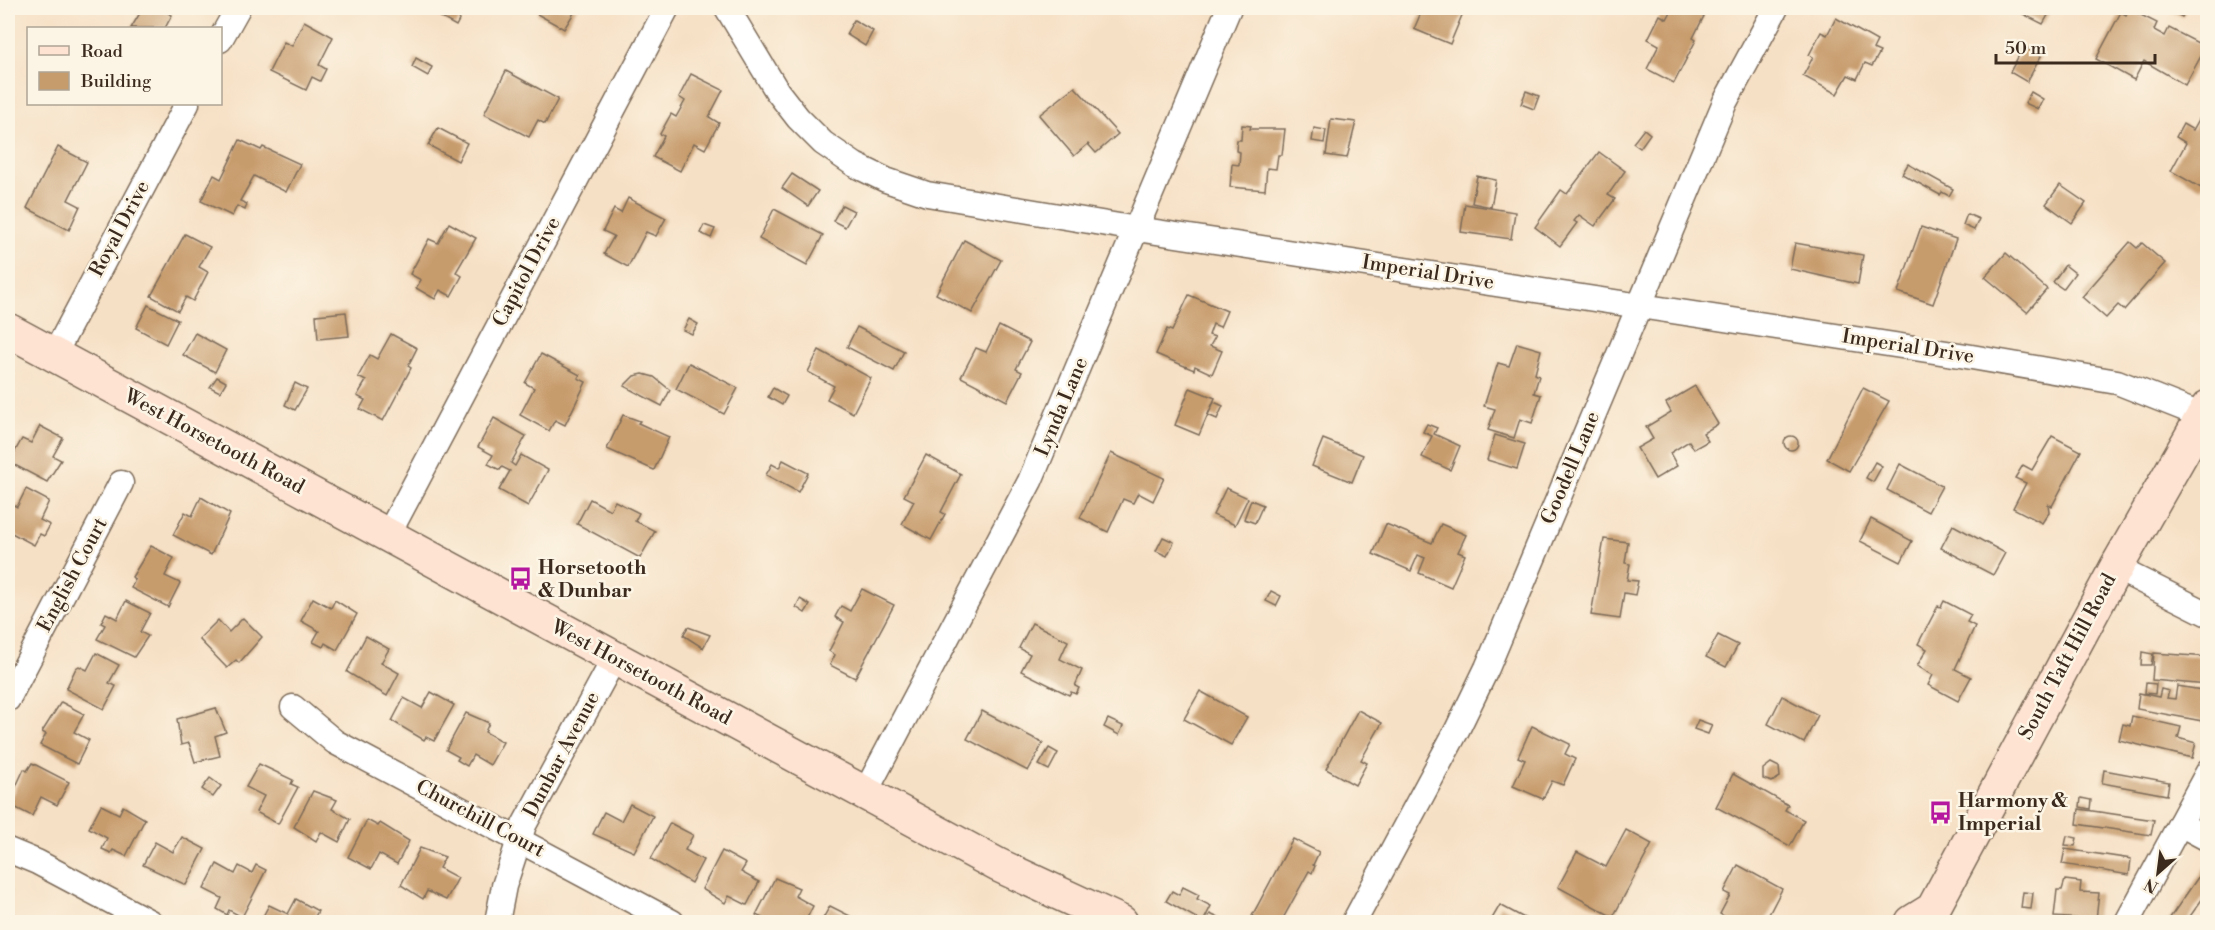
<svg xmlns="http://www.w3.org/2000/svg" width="2215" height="930" font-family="'Libre Bodoni',serif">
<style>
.building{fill:#c79c6d}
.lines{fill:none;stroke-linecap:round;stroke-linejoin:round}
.minor-casing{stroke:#7c6a58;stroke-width:27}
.secondary-casing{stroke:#7c6a58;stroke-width:36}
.minor{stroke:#fff;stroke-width:24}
.secondary{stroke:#fee3d2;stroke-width:33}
.labels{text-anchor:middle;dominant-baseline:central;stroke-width:5;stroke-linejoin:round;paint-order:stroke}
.street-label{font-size:20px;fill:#3b2a1e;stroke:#fcf5e5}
.poi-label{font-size:20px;font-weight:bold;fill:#3b2a1e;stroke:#fcf5e5;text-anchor:start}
</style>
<rect width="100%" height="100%" fill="#fcf5e5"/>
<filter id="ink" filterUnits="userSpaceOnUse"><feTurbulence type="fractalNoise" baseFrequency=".0167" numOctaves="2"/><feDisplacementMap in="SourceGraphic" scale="12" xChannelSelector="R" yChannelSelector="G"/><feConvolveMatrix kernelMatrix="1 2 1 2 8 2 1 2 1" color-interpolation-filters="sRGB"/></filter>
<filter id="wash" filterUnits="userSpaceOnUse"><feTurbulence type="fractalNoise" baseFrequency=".008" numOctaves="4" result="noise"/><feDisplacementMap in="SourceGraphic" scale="24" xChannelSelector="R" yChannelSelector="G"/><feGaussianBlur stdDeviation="1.35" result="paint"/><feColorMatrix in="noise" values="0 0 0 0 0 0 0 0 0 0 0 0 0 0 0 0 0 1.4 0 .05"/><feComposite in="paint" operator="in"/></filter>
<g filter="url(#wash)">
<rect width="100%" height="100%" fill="#f6e0c5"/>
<g id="blocks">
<g class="building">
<path d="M143,8H158L172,15L165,28H131Z"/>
<path d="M445,8L465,9L456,26L440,17Z"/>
<path d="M540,8H577L564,29L537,14Z"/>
<path d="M1423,8H1465L1450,44L1414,29Z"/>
<path d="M1673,8H1687L1704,16L1693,38L1696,40L1674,83L1647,69L1659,45L1648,39L1660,15L1667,19Z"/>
<path d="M2011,8H2052L2043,24Z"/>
<path d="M2166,8H2187L2182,17Z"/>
<path d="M2129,9L2157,23L2154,30L2165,36L2169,28L2206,47L2185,85L2144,61L2134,80L2096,59L2121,12L2126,15Z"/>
<path d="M1836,18L1877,41L1873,49L1880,52L1872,66L1865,63L1857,79L1848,75L1837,94L1803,76L1813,57L1809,55L1821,32L1827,35Z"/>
<path d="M854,20L873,31L865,46L846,34Z"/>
<path d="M304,21L333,37L319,65L326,69L320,81L312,77L306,90L269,72L284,42L292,46Z"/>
<path d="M2024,46L2041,56L2027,82L2010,72Z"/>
<path d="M416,58L432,67L428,76L412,67Z"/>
<path d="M506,71L558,99L545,124L538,120L529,137L484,114Z"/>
<path d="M691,74L723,90L709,117L719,123L705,149L694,143L680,171L653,157L664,136L660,134L671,114L676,117L685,101L679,97Z"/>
<path d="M1075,87L1118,134L1096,153L1088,144L1074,156L1039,115Z"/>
<path d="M1526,91L1539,96L1534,109L1521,104Z"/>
<path d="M2031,92L2043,99L2038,109L2025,103Z"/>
<path d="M2202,114L2208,117V175L2201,188L2171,171L2186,143L2176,137L2183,124L2193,130Z"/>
<path d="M1331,119L1356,122L1347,158L1326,155Z"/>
<path d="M1242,125L1251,126L1250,129H1285L1282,155H1278L1276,169L1267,168L1265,190L1230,187L1232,164L1239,165L1240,152L1236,151L1237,140H1241Z"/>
<path d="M438,128L467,143L458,161L428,145Z"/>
<path d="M1314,128L1326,130L1324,143L1312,141Z"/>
<path d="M1644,129L1650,134L1640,148L1633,143Z"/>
<path d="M240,140L261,150L263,147L300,164L286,192L254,176L240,201L247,204L245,210L237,206L232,216L201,201L214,175L221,179Z"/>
<path d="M58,147L87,162L68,200L80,206L69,230L27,208Z"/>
<path d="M1599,152L1625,171L1608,195L1615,199L1595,226L1579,215L1574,221L1577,223L1560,246L1535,227L1561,190L1567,194Z"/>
<path d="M1908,164L1953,189L1949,196L1942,192L1940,195L1902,174Z"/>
<path d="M792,174L818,191L808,206L782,188Z"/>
<path d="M1477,176L1496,180L1491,207L1472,203Z"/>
<path d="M2060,185L2086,203L2072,223L2046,204Z"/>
<path d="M628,198L666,218L656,236L646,232L628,267L604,254L614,236L603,231L614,209L621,213Z"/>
<path d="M1465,204L1515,212L1511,239L1461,232Z"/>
<path d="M842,205L854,211L845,227L833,221Z"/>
<path d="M774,209L823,235L807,265L759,239Z"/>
<path d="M1967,214L1979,219L1974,230L1963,225Z"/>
<path d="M449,223L476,238L456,272L462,276L451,296L440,290L435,299L416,288L421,280L410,274L429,239L438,243Z"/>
<path d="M704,225L715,229L711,238L700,233Z"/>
<path d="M1921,227L1956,239L1933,304L1898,292Z"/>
<path d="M185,234L210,247L199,267L208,272L193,301L186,297L178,311L151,296Z"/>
<path d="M964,240L1001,260L972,313L936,294Z"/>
<path d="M2130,242L2137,248L2142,243L2165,263L2124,310L2118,305L2106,318L2082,297Z"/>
<path d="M1795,243L1863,255L1858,284L1790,269Z"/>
<path d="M2006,253L2047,289L2027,312L1985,277Z"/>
<path d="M2065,265L2075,273L2063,289L2053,282Z"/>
<path d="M1189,295L1227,311L1220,327L1213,324L1209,335L1215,337L1210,346L1222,351L1212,374L1195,366L1194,370L1156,354L1167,329L1172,331Z"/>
<path d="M148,305L178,320L166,344L136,328Z"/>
<path d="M346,312L349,336L318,339L316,315Z"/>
<path d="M689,319L698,324L692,334L683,330Z"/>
<path d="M999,326L1030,342L1016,369L1022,372L1007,401L961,377L976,348L986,352Z"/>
<path d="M857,327L904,351L894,371L847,347Z"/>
<path d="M195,333L226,350L215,372L183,355Z"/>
<path d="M391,334L417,348L408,366L411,368L383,421L360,409L365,400L357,396L366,381L358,377L370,355L377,359Z"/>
<path d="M1517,343L1541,350L1535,374L1539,376L1534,393L1541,395L1532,423L1520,419L1514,438L1488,430L1495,409L1484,406L1498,363L1509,366Z"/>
<path d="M819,350L871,378L853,413L827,399L834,386L808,372Z"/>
<path d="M541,354L580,375L578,378L586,382L565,425L555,420L549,431L520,415L534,388L525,383Z"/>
<path d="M689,363L738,388L724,414L676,389Z"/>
<path d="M643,374L654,377L670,390L662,406L624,386L634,376Z"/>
<path d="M217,377L226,382L220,392L210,387Z"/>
<path d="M295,383L307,389L295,410L285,405Z"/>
<path d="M1695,386L1718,424L1703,433L1708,441L1694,449L1689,441L1670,453L1677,466L1655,479L1637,448L1653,439L1646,427L1671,412L1666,403Z"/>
<path d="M773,388L787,396L782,405L768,397Z"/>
<path d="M1190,388L1215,398L1199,435L1175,425Z"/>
<path d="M1863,388L1889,401L1849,471L1827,459Z"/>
<path d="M1214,402L1223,406L1217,419L1208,415Z"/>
<path d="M623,415L640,421L638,423L669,437L654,470L607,449Z"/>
<path d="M494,418L526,436L511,463L515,466L521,455L548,470L528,506L499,490L510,471L502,467L500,470L488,464L493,455L478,447Z"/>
<path d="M1427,424L1437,428L1434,434L1460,446L1450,470L1422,457L1432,436L1423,432Z"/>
<path d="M40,426L63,438L53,456L61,460L47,482L9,462L22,439L31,443Z"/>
<path d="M1495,435L1525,444L1517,469L1487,460Z"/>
<circle cx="1791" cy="443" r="7"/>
<path d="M2052,436L2081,451L2052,506L2048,504L2049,512L2042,523L2013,508L2026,483L2015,478L2023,465L2032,470Z"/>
<path d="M1323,439L1363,455L1352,482L1312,466Z"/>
<path d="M1111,453L1164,478L1153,501L1138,493L1133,503L1123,499L1108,532L1080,518Z"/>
<path d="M926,455L961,474L941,512L945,514L931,540L902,524L914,501L904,496Z"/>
<path d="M783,460L808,473L798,492L766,475L772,464L779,468Z"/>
<path d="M1875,462L1882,466L1873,482L1866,478Z"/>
<path d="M1900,464L1942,486L1928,512L1887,490Z"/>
<path d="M1226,488L1248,498L1235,525L1213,515Z"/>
<path d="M26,489L49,501L40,520L50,525L44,536L40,534L34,545L8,531V507L10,503L17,507Z"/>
<path d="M201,497L230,514L211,555L173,535L185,512L192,516Z"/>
<path d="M590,499L610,510L615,501L639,513L635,521L655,531L640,558L577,524Z"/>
<path d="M1251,500L1263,505L1255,523L1244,519Z"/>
<path d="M1871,519L1912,541L1901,562L1860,541Z"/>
<path d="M1386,524L1432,543L1441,524L1466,535L1458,552L1465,555L1451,587L1419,573L1425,558L1418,555L1411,571L1373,554Z"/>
<path d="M1953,525L2005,553L1993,575L1941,548Z"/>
<path d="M1163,537L1174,542L1167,556L1156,551Z"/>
<path d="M1604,539L1628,542L1625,563L1630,564L1627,580L1638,581L1635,595L1624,593L1620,619L1591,615Z"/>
<path d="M151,546L174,558L165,576L180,583L168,607L131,588L135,580L132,577Z"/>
<path d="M862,589L894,605L855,678L830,665L835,655L829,651L844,622L835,617L841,606L850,611Z"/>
<path d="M1271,591L1281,596L1276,606L1266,601Z"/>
<path d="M313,598L331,608L335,600L357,614L337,650L325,643L323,647L313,642L319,631L301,621Z"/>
<path d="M800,599L810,605L805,613L796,607Z"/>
<path d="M126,601L150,613L140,632L148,636L134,657L97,639L105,625L101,623L106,613L117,619Z"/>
<path d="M1944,601L1971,615L1967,622L1975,626L1955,669L1971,677L1958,701L1928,685L1933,675L1917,666L1927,649L1918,644L1938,606L1941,607Z"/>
<path d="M243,618L262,637L239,663L236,660L227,668L199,639L218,620L229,632Z"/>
<path d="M1032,623L1068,641L1060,659L1082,670L1075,686L1079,688L1076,694L1071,692L1069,695L1021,671L1030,654L1019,648Z"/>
<path d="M688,627L710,635L703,648L683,635Z"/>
<path d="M1718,635L1738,645L1726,667L1706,657Z"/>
<path d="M366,636L389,649L381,663L399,673L387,696L347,672Z"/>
<path d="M2142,652L2153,654L2151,665H2141Z"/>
<path d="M96,653L119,665L109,683L116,686L104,709L66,689L76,668L79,666L87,670Z"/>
<path d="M2154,653L2208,657V685L2152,680Z"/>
<path d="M2146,683L2156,684L2155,694L2145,693Z"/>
<path d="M2177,686L2208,691V722L2137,709L2139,693L2159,697L2161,689L2169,691L2167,698L2175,699Z"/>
<path d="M1200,691L1247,717L1231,745L1184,719Z"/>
<path d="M431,692L454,705L434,741L426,737L424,740L392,721L404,698L422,708Z"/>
<path d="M1782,696L1818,715L1804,743L1768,724Z"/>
<path d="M61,702L84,714L74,732L89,740L77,764L40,745L46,734L42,732Z"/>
<path d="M216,708L226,732L215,736L220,756L195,762L189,743L181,745L177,719Z"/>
<path d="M1358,710L1382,723L1361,760L1367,763L1355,785L1326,769Z"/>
<path d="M982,711L1043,743L1028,771L967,739Z"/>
<path d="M466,713L489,723L485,732L503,742L490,765L473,755L467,766L457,760L459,757L446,750Z"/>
<path d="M2132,716L2181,727L2178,738L2196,743L2192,758L2119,740L2123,724L2130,726Z"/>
<path d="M1108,719L1123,726L1119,735L1104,727Z"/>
<path d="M1698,720L1712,725L1708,734L1694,729Z"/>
<path d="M1532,726L1570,744L1565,754L1575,759L1563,785L1552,781L1543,799L1513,786L1525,760L1518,757Z"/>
<path d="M1049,748L1058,753L1049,770L1039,765Z"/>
<path d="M32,763L69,782L57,805L41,797L32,816L8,804L24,769L27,771Z"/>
<path d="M1771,763L1779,767L1780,777L1772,782L1763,779V769Z"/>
<path d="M259,764L293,780L291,784L298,787L278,824L256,812L264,796L246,787Z"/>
<path d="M2104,770L2169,782L2167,795L2102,783Z"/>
<path d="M1733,774L1788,805L1785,810L1804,820L1790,846L1716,807Z"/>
<path d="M210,778L221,786L213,797L202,789Z"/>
<path d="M313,791L337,800L332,809L350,819L339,842L321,832L316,841L294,827Z"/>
<path d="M2081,798L2091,800L2090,809L2080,807Z"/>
<path d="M630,804L653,816L634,852L593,834L604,812L621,821Z"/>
<path d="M101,805L119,814L123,806L145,819L126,856L113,850L111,853L102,849L107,838L89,828Z"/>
<path d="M2079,809L2154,820L2151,835L2077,824Z"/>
<path d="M367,820L378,826L380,823L409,841L397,864L379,854L371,869L348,857Z"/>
<path d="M670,823L693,835L685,850L703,860L691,883L651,859Z"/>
<path d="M1626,830L1652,844L1613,917L1558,887L1577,852L1606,867Z"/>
<path d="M2067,836L2077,838L2075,846L2065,845Z"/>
<path d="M182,837L205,849L186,885L143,865L155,842L173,852Z"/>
<path d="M1293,839L1319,852L1313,865L1315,866L1312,873L1309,871L1281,922H1264L1252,916Z"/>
<path d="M420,848L445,857L439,868L458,878L446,900L427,891L423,899L401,885Z"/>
<path d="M2065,849L2131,859L2129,875L2062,864Z"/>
<path d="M722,851L746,864L741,872L759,882L747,905L729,896L725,903L702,889Z"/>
<path d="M2208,863V891L2186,922H2167Z"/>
<path d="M217,864L235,874L239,866L252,873L256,865L266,870L242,917L229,910L227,915L217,909L222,898L204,889Z"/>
<path d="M1738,865L1782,889L1765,922H1725L1727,918L1720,914L1730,895L1724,892Z"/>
<path d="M775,878L799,888L795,896L813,906L805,922L782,920L781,922H770L756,915Z"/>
<path d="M2065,880L2081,882L2080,892L2099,893L2096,920L2054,917L2057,890H2062Z"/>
<path d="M1183,887L1199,895L1197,899L1211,906L1203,922L1166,901L1172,891L1179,895Z"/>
<path d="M2023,892L2033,893L2031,909L2021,908Z"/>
<path d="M296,899L318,911L312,922H260L269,905L288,914Z"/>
<path d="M1500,905L1528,920L1526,922H1490Z"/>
<path d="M830,906L854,918L851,922H821Z"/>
<path d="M1210,914L1227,922H1206Z"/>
</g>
</g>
</g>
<g filter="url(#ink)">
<use href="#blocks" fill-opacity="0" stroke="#7c6a58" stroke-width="1.5"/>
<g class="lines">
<defs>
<g id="minor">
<path d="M727,8L777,91L798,118L823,143L855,165L886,180L927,194L1137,229L1960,355L2117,382L2203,416"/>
<path d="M220,40L238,8"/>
<path d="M54,355L187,104"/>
<path d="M387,537L667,8"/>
<path d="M2116,568L2208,614"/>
<path d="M8,699L121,483"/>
<path d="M293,707L335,742L672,922"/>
<path d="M865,793L1030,481L1229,8"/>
<path d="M2180,824L2208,839"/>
<path d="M8,850L37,862L150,922"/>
<path d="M497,922L504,886L524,825L614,659"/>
<path d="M1354,922L1457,730L1487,668L1725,102L1776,8"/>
<path d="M2127,922L2208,772"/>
</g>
<g id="secondary">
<path d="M8,330L998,865L1121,922"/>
<path d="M1912,922L1933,909L2116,568L2208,407"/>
</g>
</defs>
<use href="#minor" class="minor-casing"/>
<use href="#secondary" class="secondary-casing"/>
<use href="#minor" class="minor"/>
<use href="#secondary" class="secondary"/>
</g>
</g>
<defs>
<symbol id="bus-bare" viewBox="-9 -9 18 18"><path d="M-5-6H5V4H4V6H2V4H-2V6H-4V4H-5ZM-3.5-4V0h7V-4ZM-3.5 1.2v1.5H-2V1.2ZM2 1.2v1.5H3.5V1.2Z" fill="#b5179e" stroke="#fcf5e5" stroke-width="2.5" paint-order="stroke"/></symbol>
</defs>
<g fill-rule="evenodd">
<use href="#bus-bare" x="504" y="562" width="33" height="33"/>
<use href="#bus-bare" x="1924" y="796" width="33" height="33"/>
</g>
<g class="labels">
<g class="street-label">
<text transform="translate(120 229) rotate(-62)">Royal Drive</text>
<text transform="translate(527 272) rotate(-62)">Capitol Drive</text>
<text transform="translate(1428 273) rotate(9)">Imperial Drive</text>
<text transform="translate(1908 347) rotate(9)">Imperial Drive</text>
<text transform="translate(1062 407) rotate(-67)">Lynda Lane</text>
<text transform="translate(214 442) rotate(28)">West Horsetooth Road</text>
<text transform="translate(1571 468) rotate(-67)">Goodell Lane</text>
<text transform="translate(73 575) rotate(-62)">English Court</text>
<text transform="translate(2068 657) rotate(-62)">South Taft Hill Road</text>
<text transform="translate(641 673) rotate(28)">West Horsetooth Road</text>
<text transform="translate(562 755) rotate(-62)">Dunbar Avenue</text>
<text transform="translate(480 819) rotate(28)">Churchill Court</text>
</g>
<g class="poi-label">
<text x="538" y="568">Horsetooth<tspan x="538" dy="23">&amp; Dunbar</tspan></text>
<text x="1958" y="801">Harmony &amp;<tspan x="1958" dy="23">Imperial</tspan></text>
</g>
</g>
<rect width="2215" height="930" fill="none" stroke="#fcf5e5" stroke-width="30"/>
<rect x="27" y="27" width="195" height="78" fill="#fcf5e5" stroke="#afa495" stroke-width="1.5"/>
<rect x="39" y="46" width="30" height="9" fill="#fee3d2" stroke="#afa495" stroke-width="1.5"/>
<text x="81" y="57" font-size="18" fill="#3b2a1e">Road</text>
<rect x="39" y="72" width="30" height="18" fill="#c79c6d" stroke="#afa495" stroke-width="1.5"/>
<text x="81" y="87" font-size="18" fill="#3b2a1e">Building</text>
<g transform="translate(2158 873) rotate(208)" stroke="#fcf5e5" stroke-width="4.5" paint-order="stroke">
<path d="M0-4.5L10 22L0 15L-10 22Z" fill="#3b2a1e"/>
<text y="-9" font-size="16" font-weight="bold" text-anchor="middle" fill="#3b2a1e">N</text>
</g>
<path d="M1996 54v9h159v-9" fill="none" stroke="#3b2a1e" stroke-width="3"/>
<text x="2005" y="54" font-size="18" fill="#3b2a1e" stroke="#fcf5e5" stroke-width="4.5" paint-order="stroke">50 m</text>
</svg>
